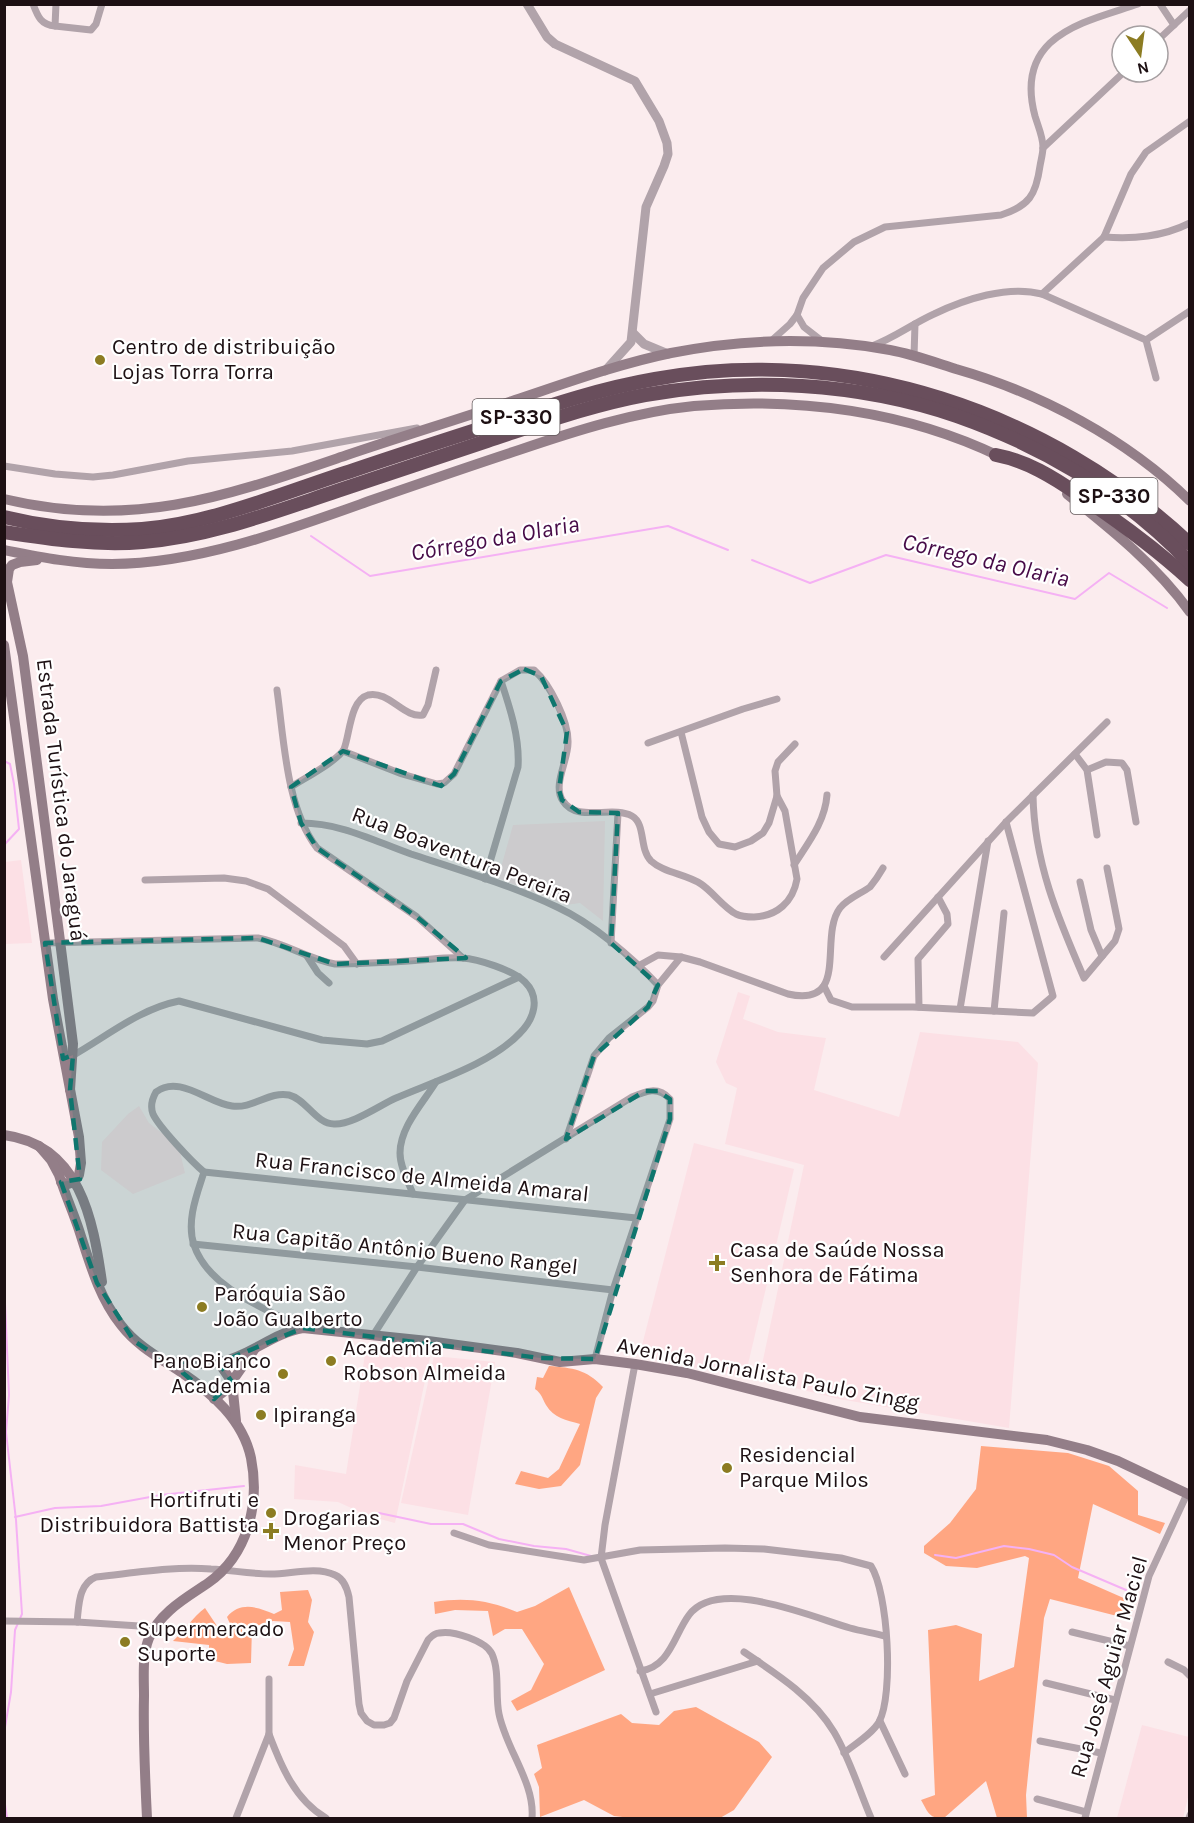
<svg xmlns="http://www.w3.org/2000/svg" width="1194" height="1823" font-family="Karla,sans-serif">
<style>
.built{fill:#fce0e5}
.forest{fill:#ffa682}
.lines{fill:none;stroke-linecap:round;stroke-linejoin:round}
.stream{stroke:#f5b1f4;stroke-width:2}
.minor{stroke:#b1a3aa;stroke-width:7}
.tertiary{stroke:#b1a3aa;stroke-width:9}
.secondary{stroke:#937e88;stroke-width:10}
.motorway{stroke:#694e5c;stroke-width:14}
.marked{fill:#0f766e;fill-opacity:0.2;stroke:#0f766e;stroke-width:4.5;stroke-dasharray:12 8;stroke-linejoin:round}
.poi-dot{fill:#8c7c22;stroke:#fff;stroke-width:2}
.labels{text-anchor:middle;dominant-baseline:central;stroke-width:4.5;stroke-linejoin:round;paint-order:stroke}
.shield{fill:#fff;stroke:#61585a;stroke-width:1.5}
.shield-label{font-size:21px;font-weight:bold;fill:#1d1013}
.poi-label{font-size:22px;fill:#1d1013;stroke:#fff;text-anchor:start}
.street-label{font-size:22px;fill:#1d1013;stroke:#fff}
.water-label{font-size:24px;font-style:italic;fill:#470b48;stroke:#fff}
</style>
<rect width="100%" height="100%" fill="#fbecee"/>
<g class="built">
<path d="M605,821L603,921L580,903L566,905L498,878L513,825Z"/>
<path d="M21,860L32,943L5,944V862Z"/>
<path d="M738,992L750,996L743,1019L778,1032L826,1038L814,1090L899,1117L920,1032L1018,1042L1038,1063L1009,1428L839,1399L759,1379L804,1165L725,1144L737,1088L726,1083L716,1062Z"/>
<path d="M139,1106L149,1123L172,1141L180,1152L185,1173L133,1194L101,1170L102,1142L128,1114Z"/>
<path d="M694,1143L794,1169L745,1377L639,1357Z"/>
<path d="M366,1348L430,1357L395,1523L369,1516L338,1502L294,1499L295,1465L346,1474Z"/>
<path d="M434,1356L495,1362L468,1515L401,1503Z"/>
<path d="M1142,1725L1189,1737V1793L1183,1818H1117Z"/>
</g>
<g class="forest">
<path d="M549,1366C573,1368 586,1369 603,1387L596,1398L580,1465L561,1486L539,1489L515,1484L521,1471L548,1478L559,1469L580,1424C566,1420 554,1418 546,1405C542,1398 542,1394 535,1389L537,1377L543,1378Z"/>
<path d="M981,1446L1068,1453L1109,1466L1138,1491V1515L1165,1523L1160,1534L1093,1504L1078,1578L1135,1603L1129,1619L1050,1599L1044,1618L1026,1795L1027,1818H997L986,1781L944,1818C929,1819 928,1812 921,1800L935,1795L928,1630L956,1625L982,1634L979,1681L1014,1667L1029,1558L1025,1556L977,1568L946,1566L924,1553V1546L950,1523L976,1489Z"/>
<path d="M569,1587L605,1670L517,1711L511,1701L531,1690L544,1664L522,1629H505L493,1636L488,1611L455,1610L435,1614L434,1602C464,1597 489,1600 517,1612L535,1606Z"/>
<path d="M308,1590L312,1600L308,1622L314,1632L304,1666H288L294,1649L290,1622L273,1621L252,1627L251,1663L227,1664L215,1661L209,1650V1645L173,1641C185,1630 192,1618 205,1608L217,1626L224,1630L231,1626L227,1617C240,1601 258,1607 274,1614L282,1610L280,1592Z"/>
<path d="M696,1707L759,1742L772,1757L734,1810L720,1818H631L614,1816L584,1800L540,1817L539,1787L534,1774L542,1768L537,1745L621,1714L632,1723L659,1725L674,1711Z"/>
</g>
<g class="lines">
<g class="stream">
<path d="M311,536L370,576L668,526L728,550"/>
<path d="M752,560L810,583L886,555L1075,599L1109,573L1167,608"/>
<path d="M4,761L10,764L14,784L19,829L4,845"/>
<path d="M4,1280L9,1395L6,1432L16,1520L22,1614L15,1630L11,1692L4,1733"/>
<path d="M379,1513L431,1524H463L499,1539L534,1546L566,1549L591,1556"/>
<path d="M15,1517L55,1508L101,1506L161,1495L244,1486"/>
<path d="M935,1555L956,1558L1004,1546L1029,1549L1054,1555L1072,1567L1126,1590"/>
<path d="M4,1798L7,1818"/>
</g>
<g class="minor">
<path d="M33,4C38,17 41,25 55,26L56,4"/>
<path d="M1160,4L1174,25"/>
<path d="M55,26L91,30L96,24L102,4"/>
<path d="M1158,40L1190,10"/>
<path d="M1043,148L1124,72"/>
<path d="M1104,237C1134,239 1162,237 1190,223"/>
<path d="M1042,294L1146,340L1156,378"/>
<path d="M797,315L804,327L822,341"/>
<path d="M1146,340L1190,311"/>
<path d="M771,341L790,324L797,315L803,298L823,268L854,242L885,227L1001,215C1029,206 1036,195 1040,166C1041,160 1043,153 1043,147C1043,137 1038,126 1035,116C1028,90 1029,63 1050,43C1073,22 1109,14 1138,4"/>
<path d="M872,346C894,338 912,324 934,314C965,299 1008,285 1042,294L1104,237L1131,174L1146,152L1190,121"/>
<path d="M914,356L915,324"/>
<path d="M4,466L55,474L93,477L113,475L188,461L292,451L417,428"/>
<path d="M277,690C284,739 286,808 317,848L417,917L463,958"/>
<path d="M681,732L702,817L709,832L719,844L735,847L751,841L763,833L769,823L777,796L775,771L778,762L795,744"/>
<path d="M648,743L743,709L777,699"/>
<path d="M343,751L402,774L437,784L444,783L454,774L501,681L520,670H534C550,684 569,722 568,743C568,761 552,786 563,801C577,823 612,805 632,816C646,824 639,849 651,861C664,873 686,874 701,884C713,892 723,907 736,914C742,917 747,917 754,917C777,916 793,902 797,879L785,811L777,796"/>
<path d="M1075,754L1087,770L1097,835"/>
<path d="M1087,770L1106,762L1122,763L1127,770L1136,822"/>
<path d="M291,787C303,779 338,761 344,749C350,734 350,700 368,695C389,690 404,719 423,715L428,705L436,670"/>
<path d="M1033,795C1034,862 1058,918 1084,978L1115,941L1119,929L1107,868"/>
<path d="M301,823C341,823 374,841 411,854C460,870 510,885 557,907C592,923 632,957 658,985"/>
<path d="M794,865C808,843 825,822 827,795"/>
<path d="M485,879L518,767C520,738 510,708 501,681"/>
<path d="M145,880L224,878L246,881L268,889L344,946L357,964"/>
<path d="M1080,882L1091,930L1102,956"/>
<path d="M45,943L258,938C285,943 308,959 335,964C364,964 392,962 421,960C434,959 449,957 462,958C478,959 513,970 525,982C541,998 534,1019 520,1033C491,1064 435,1081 396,1098C380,1105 352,1125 334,1124C316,1124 306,1099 289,1095C269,1091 253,1109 232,1106C208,1103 179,1074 156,1092C152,1099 150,1106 153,1114C159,1127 192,1162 204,1172C197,1194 186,1221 194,1245C208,1288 266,1309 303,1328"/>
<path d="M611,943L618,813"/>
<path d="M307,956L318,973L329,983"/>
<path d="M884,957L1006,822L1107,722"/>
<path d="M640,965L658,955L681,957"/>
<path d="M824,986L831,1000L852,1007H913L1033,1013L1053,996L1006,822"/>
<path d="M919,1007L918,959L948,924L947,914L938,897"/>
<path d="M960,1009L988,841"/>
<path d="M994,1011L1004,913"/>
<path d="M72,1056C106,1037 139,1009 179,1001L322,1040L367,1044L382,1041L519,977"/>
<path d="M566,1139L594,1056L609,1038L648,1007L653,1001L658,985L681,957L700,962L788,994C851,1008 818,937 840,908C847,899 860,894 870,887C875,881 879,875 883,868"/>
<path d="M204,1172L636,1218"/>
<path d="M413,1194C408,1181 400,1167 400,1153C400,1127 423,1103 436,1082"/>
<path d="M193,1244L417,1267L613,1290"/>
<path d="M374,1334L417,1267L465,1200L632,1097C646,1091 658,1086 670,1099V1119L613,1290L595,1359"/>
<path d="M635,1364L605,1525L601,1558L656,1712"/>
<path d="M454,1533L489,1545L584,1560L640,1550L725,1548L764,1549L841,1558L871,1566C888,1592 894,1694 879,1722C872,1734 855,1744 844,1753"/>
<path d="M4,1621L77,1622L155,1627"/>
<path d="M77,1622C79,1606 78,1584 96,1577C134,1573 172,1566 211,1569C231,1570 250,1574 271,1574C291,1574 316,1566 335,1575C344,1579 347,1588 349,1597L359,1704L361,1713L367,1721L374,1725H384L390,1723L394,1718L407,1681L428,1640C431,1637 434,1633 439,1633C453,1630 486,1641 492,1654C500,1672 495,1695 499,1714C506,1749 535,1783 532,1818"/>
<path d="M1072,1632L1130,1646"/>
<path d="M744,1652C777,1674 814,1698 834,1732C850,1759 859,1790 871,1818"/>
<path d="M1168,1662L1184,1670L1190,1676"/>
<path d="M640,1671C670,1667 674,1635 689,1615C718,1576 812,1617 850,1628C861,1631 873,1633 885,1636"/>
<path d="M1046,1683L1115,1700"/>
<path d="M650,1694L758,1661"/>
<path d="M880,1721L905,1774"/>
<path d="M269,1734C281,1766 295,1800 326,1818"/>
<path d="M1040,1741L1101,1753"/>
<path d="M1037,1799L1086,1812"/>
<path d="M236,1818L269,1734V1679"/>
<path d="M1085,1818L1149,1576L1187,1494"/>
<path d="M1189,1818L1190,1815"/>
</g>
<g class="tertiary">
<path d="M527,4L547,37L555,44L635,81L659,121L667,143L668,154L664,166L646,207L631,342L605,371"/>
<path d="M633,333L644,344L668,354"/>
</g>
<g class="secondary">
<path d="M1067,494C1111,529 1157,566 1190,612"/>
<path d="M4,499C134,530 227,496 347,455C403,436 459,419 515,400C566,383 618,364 671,353C742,339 818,337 890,350C912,354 934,362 956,369C1040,393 1127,439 1190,501"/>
<path d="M4,550C40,557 75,564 112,564C198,564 291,529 372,500C421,483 470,466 519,450C575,431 634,412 694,406C799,397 906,411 1001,457"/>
<path d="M37,560L20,562L12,565L9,569L7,582L23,656L60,941L73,1044L70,1090"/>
<path d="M4,645L53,999L79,1137L81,1163L79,1175L74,1182L68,1184L61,1182"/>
<path d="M4,1135C80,1145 93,1219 102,1282"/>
<path d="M39,1146L51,1160L59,1175C65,1194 73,1212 79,1230C90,1264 99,1297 121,1325C137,1346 160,1358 181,1372C212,1393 243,1420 251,1458C260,1504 248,1555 208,1583C186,1598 160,1612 149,1638C142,1655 144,1677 144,1696C143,1737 145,1778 147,1818"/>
<path d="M164,1361C182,1362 203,1366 221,1362C250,1356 273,1333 303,1328L428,1341L517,1353L560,1362L595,1359L635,1364L687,1373L860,1417L1047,1440L1087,1450L1118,1461L1190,1495"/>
<path d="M219,1363L232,1382L236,1421"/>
<path d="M214,1399L226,1390L254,1350"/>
</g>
<g class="motorway">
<path d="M996,455C1027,461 1053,477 1079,495C1118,521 1155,548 1190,580"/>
<path d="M4,517C49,528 96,532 142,529C211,524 288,491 354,470C404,453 454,437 504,421C554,404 603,388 655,379C848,344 1048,411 1190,544"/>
<path d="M4,532C50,539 96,546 143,542C209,537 274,512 337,491C387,474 437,458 487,441C539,424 591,405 645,395C748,377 857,382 957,416C1045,447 1125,495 1190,563"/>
</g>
</g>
<path class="marked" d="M524,669L541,676L567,732L559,790L562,800L579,812L618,813L611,943L658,985L648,1007L594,1056L566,1139L645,1091H658L670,1099V1119L595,1359L540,1358L303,1328L219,1363L232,1382L214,1399L183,1373L181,1362L164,1361L134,1341L97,1283L61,1182L80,1179L70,1090L73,1055L63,1059L45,943L258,938L335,964L466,958L417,917L317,848L301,823L291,787L343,751L441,786L454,774L501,681Z"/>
<g class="poi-dot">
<circle cx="100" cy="360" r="6"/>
<path d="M714 1254h6v6h6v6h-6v6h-6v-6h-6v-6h6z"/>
<circle cx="202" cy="1307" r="6"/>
<circle cx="331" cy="1361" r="6"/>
<circle cx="283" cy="1374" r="6"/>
<circle cx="261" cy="1415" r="6"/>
<circle cx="727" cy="1468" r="6"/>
<circle cx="271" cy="1513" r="6"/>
<path d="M268 1522h6v6h6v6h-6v6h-6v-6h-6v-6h6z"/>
<circle cx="125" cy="1642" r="6"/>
</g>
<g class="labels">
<g class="shield">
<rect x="472.5" y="399" width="87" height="36" rx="4.5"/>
<rect x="1070.5" y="478" width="87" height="36" rx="4.5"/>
</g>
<g class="shield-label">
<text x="516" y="417">SP-330</text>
<text x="1114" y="496">SP-330</text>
</g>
<g class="poi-label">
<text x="112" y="347">Centro de distribuição<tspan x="112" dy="25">Lojas Torra Torra</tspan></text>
<text x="730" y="1250">Casa de Saúde Nossa<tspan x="730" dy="25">Senhora de Fátima</tspan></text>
<text x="214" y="1294">Paróquia São<tspan x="214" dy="25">João Gualberto</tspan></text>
<text x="343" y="1348">Academia<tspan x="343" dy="25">Robson Almeida</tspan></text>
<text x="271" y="1361" text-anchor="end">PanoBianco<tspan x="271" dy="25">Academia</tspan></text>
<text x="273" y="1415">Ipiranga</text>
<text x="739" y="1455">Residencial<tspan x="739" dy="25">Parque Milos</tspan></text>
<text x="259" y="1500" text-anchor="end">Hortifruti e<tspan x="259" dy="25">Distribuidora Battista</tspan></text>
<text x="283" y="1518">Drogarias<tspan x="283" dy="25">Menor Preço</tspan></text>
<text x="137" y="1629">Supermercado<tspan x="137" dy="25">Suporte</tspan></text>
</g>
<g class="street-label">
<text transform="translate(61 800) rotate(83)">Estrada Turística do Jaraguá</text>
<text transform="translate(462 855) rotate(21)">Rua Boaventura Pereira</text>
<text transform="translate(422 1177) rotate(6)">Rua Francisco de Almeida Amaral</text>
<text transform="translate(405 1249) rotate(6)">Rua Capitão Antônio Bueno Rangel</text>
<text transform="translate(768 1374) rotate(11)">Avenida Jornalista Paulo Zingg</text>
<text transform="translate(1109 1667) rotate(-74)">Rua José Aguiar Maciel</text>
</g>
<g class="water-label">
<text transform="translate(495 538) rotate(-10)">Córrego da Olaria</text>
<text transform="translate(986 560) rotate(13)">Córrego da Olaria</text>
</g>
</g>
<rect width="1194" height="1823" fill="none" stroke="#1d1013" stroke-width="12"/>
<g transform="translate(1140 54) rotate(167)"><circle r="28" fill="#ffffff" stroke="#a59fa1" stroke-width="1.5"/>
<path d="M0-4.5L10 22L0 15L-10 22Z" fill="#8c7c22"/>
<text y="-9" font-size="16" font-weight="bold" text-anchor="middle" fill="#1d1013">N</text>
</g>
</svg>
